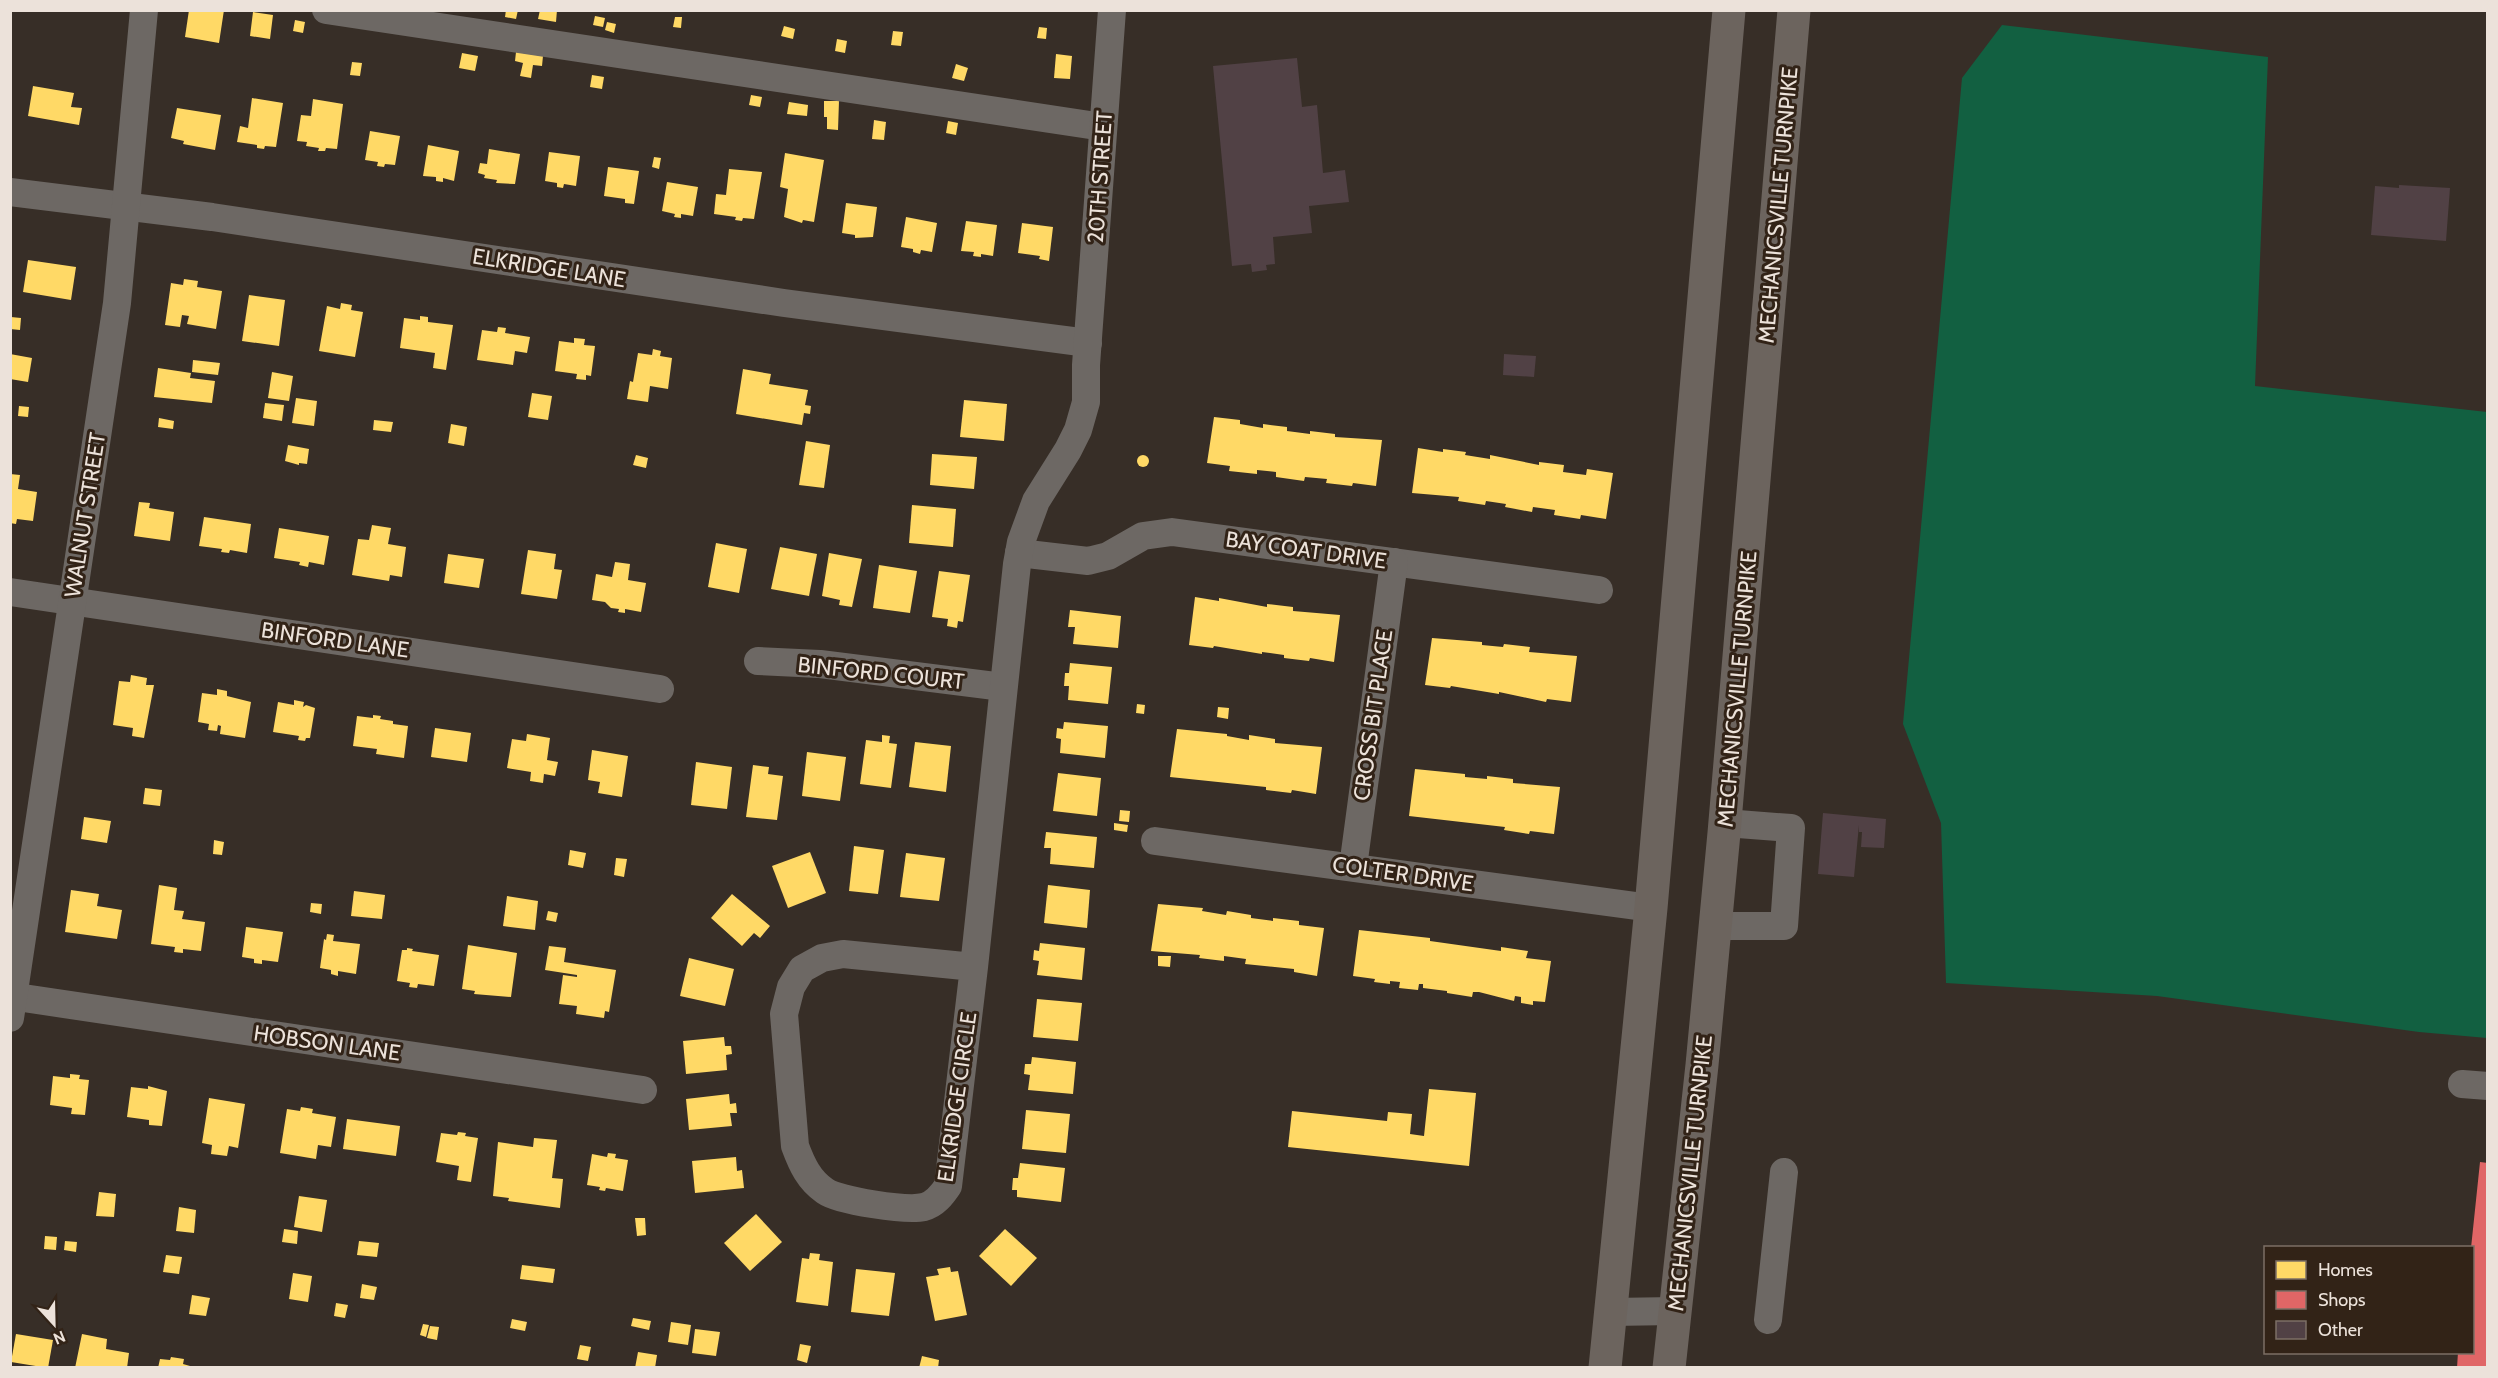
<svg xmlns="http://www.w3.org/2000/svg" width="2498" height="1378" font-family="Cabin,sans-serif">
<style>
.forest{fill:#126041}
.homes{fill:#ffd966}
.shops{fill:#e06666}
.building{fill:#514145}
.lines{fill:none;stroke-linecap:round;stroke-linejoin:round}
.minor{stroke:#6d6864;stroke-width:28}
.highway{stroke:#6c645e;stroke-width:33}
.labels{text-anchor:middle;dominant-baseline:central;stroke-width:6;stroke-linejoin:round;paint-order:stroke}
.street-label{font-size:22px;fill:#ece2da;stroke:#322317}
</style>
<rect width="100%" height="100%" fill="#372e27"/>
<path class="forest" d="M2002,25L2268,57L2255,386L2487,412V1038L2419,1032L2157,996L1946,983L1941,823L1903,724L1962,78Z"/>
<g class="homes">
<path d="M189,10H224L219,43L185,37Z"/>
<path d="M506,10H518L516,19L505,17Z"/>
<path d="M540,10H557L556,22L538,19Z"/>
<path d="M253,12L273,15L270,39L250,36Z"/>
<path d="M595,16L605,18L603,27L593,25Z"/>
<path d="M675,17H682L681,28L673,27Z"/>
<path d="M295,20L305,22L303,33L293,31Z"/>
<path d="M607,22L616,24L614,33L605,30Z"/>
<path d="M784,26L795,29L793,39L781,36Z"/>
<path d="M1039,27L1047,28L1046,39L1037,38Z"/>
<path d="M893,31L903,32L901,46L891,45Z"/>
<path d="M837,39L847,41L845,53L835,51Z"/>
<path d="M516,52L543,56L542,66L533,65L531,78L520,76L523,63L515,61Z"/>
<path d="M462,53L478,56L475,71L459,68Z"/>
<path d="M1056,54L1072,56L1070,79L1054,78Z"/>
<path d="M352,62L362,63L360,76L350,75Z"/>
<path d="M956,64L968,68L964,81L952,78Z"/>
<path d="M592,75L604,77L602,89L590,87Z"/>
<path d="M33,86L74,93L71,107L82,108L79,125L28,116Z"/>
<path d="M751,95L762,97L760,107L749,105Z"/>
<path d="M252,98L283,103L276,147L265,146L264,149L257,148V145L237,142L240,126L248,128Z"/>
<path d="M313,99L343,104L337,149L326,148L325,151H318L319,148L306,146L307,142L297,141L301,115L311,116Z"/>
<path d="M824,101H839L838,130L827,129V117H824Z"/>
<path d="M789,102L808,105L807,116L787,114Z"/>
<path d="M177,108L221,115L215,150L183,144L184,141L171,138Z"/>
<path d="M874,120L886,122L884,140L872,139Z"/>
<path d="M948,121L958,123L956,135L946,133Z"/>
<path d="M370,131L400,136L395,165L385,164L384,167L377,166L378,162L365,160Z"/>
<path d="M428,145L459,151L454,181L443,178V182L436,181V177L423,176Z"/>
<path d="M489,149L520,154L515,184L496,183L497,180L484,178L485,175L478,173L480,163L487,164Z"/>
<path d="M549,152L580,156L576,186L564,184L563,188L557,187V183L545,181Z"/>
<path d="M785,153L824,160L814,222L803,220L802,223L784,217L788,189L780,187Z"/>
<path d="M654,157L661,158L659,169L652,167Z"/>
<path d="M608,167L639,171L634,204L625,203V199L604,196Z"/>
<path d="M729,169L762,172L754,219L743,218L742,221L735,220L736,217L714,214L716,194L726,195Z"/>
<path d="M667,182L698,187L693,216L681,214V218L674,217L675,214L662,211Z"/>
<path d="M846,203L877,207L873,237L855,238V235L842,233Z"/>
<path d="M906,217L937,223L932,252L921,250L920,254L913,252V249L901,247Z"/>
<path d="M966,221L997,225L993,256L981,254V257L973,256L974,252L961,251Z"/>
<path d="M1022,223L1053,227L1049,261L1039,259L1040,256L1018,253Z"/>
<path d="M28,260L76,267L71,300L23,292Z"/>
<path d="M184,279L198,281L197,287L222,291L216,329L187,324L189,316L182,315L180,327L165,325L171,283L183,285Z"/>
<path d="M249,295L285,300L279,346L242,341Z"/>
<path d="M341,303L352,305L351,310L363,312L355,357L319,351L327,306L340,309Z"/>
<path d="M420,316L428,317V322L453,325L446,370L433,368L435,353L400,348L404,318L420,320Z"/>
<path d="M11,317L21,318L20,330L10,329Z"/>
<path d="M498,327L506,328L505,333L530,337L527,353L515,351L513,365L477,360L482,330L497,332Z"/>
<path d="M574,338L585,339L584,345L595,346L591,376L586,375V380L576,379L577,374L555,371L559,341L574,343Z"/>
<path d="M653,349L661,351L660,356L672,358L668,389L650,386L648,402L627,399L630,381L633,382L638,353L652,355Z"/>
<path d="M10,354L32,358L28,382L10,379Z"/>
<path d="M193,360L220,363L218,375L192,372Z"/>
<path d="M158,368L191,373L190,378L215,381L212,403L154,397Z"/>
<path d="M743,369L771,374L769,384L808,390L805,405L811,406L810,414L804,413L802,425L736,414Z"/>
<path d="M272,372L293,376L289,401L268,398Z"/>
<path d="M532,393L552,396L548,420L528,417Z"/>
<path d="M296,398L317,401L314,426L292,423Z"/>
<path d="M964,400L1007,404L1004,441L960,437Z"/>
<path d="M265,403L284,405L282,421L263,418Z"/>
<path d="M19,406L29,407L28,417L18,416Z"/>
<path d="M1214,417L1240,420V424L1263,428V424L1287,427V431L1310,434V431L1335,434V437L1382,440L1376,486L1353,483L1352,486L1326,483L1327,479L1305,477L1304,481L1276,477V472L1257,470V474L1229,471L1230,466L1207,463Z"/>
<path d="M159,418L174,421L173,429L158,427Z"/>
<path d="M374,420L393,422L391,432L373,430Z"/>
<path d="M451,424L467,427L464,446L448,443Z"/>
<path d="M806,441L830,445L824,488L799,485Z"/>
<path d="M288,445L309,449L307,464L299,463V465L285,461Z"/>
<path d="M1418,448L1443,452V449L1466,452L1465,455L1490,459V455L1539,465V462L1564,465L1563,472L1586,475L1587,469L1613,473L1606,519L1581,515L1580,519L1554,515L1555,510L1533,507L1532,512L1505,507L1506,504L1486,501L1485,505L1458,501L1459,497L1412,493Z"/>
<path d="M932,454L977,457L974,489L930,485Z"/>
<circle cx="1143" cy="461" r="6"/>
<path d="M636,455L648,458L646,468L633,465Z"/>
<path d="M10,474L20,475L18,489L37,492L33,521L17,519L16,524L10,523Z"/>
<path d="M139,502L150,503L149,508L174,512L170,541L134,536Z"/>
<path d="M912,505L956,509L953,547L909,543Z"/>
<path d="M204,517L251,524L247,553L230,550L229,553L221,552L222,549L199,546Z"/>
<path d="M372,525L391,528L388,544L406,547L402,577L390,575L389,581L352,575L358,539L369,540Z"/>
<path d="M279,528L329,536L324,565L309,562L308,567L299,565L300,562L274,558Z"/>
<path d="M716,543L747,549L739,593L708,587Z"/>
<path d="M780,547L817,554L809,596L771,589Z"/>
<path d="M528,550L556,554L554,569L562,570L557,599L521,594Z"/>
<path d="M829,553L862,559L852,607L839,605L840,600L822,596Z"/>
<path d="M448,554L484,559L479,588L444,583Z"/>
<path d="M615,562L630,564L628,580L646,583L641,612L625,609V613L618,612L619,609L611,608L605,602L592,600L596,574L612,577Z"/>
<path d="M879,565L917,571L910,613L873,608Z"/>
<path d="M939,571L970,575L963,622L958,621L957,628L947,626L948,619L932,617Z"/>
<path d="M1195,597L1219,601V598L1267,607V604L1293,607V611L1340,615L1334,662L1310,658L1309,661L1284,658V655L1262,652V654L1214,646L1213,648L1189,645Z"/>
<path d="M1070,610L1121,616L1118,648L1073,644L1075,627H1068Z"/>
<path d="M1432,638L1482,642V645L1503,647L1504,644L1530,647L1529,652L1577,656L1571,702L1547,699L1546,702L1499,692V694L1451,686L1450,688L1425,685Z"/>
<path d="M1070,663L1112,667L1108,704L1068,700L1069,686H1064L1065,673H1069Z"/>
<path d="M131,675L147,678L146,685H154L144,738L132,736L133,728L113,725L119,681L130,682Z"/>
<path d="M217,689L227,691V696L251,702L245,738L220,734L221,726L218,725L217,731L208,730L209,724L198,722L202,693L217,695Z"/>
<path d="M294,700L304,702L303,707L306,705L315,708L310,738H306L305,741L298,740L299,736L273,732L278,702L294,705Z"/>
<path d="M1137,704L1145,705L1144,714L1136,713Z"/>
<path d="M1218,707L1229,708L1228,719L1217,717Z"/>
<path d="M373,715L381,716L380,719L393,721V724L408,726L404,758L376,754L377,749L353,746L357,716L373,718Z"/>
<path d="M1064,722L1108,726L1105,758L1060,753L1061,739L1056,738L1057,728L1063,729Z"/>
<path d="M435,728L471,733L467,762L431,757Z"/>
<path d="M1177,729L1227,734V736L1249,740V735L1275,739V743L1322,747L1316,794L1292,790L1291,793L1266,790V787L1170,777Z"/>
<path d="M527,734L550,738L547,760L558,762L555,776L544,774L543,783L530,781L531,772L507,768L512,739L526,741Z"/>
<path d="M882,735L890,736L889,743L897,744L891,788L860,784L866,740L882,742Z"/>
<path d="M915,742L951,746L946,792L909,787Z"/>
<path d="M592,750L628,756L622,797L598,793L600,782L588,780Z"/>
<path d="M807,752L846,757L840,801L802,796Z"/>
<path d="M696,762L732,767L727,809L691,805Z"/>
<path d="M753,765L769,767L768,774L783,776L777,820L746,817Z"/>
<path d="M1415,769L1465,774V777L1487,779V776L1513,779V783L1560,787L1554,834L1530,831L1529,834L1504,830L1505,827L1409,816Z"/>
<path d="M1058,773L1101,778L1097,816L1053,811Z"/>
<path d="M145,788L162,790L160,806L143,804Z"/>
<path d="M1120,810L1130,811L1129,822L1119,821Z"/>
<path d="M84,817L111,821L107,843L81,839Z"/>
<path d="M1114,823L1128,825L1127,832L1114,830Z"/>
<path d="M1046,832L1097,837L1094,868L1050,864L1051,848H1044Z"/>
<path d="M214,840L224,842L222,855L213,854Z"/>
<path d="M854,846L884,850L878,894L849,891Z"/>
<path d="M570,850L586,853L583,868L568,865Z"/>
<path d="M810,852L826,893L788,908L772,866Z"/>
<path d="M906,853L945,858L939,901L900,897Z"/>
<path d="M616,858L627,859L624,877L614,875Z"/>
<path d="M159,885L177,888L174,910L184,911L182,919L205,922L201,951L183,949V953L174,952L175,947L151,944Z"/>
<path d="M1048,885L1090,890L1087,928L1044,923Z"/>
<path d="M71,890L99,894L97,906L122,910L117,939L65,932Z"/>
<path d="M354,891L385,895L382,919L351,916Z"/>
<path d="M732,894L770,926L760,938L754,933L742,946L711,918Z"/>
<path d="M507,896L538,901L535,930L503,926Z"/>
<path d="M311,903L322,904L321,914L310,912Z"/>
<path d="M1158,904L1203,908L1202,911L1226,915L1227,911L1251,915V918L1273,921V918L1299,921V925L1324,928L1317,976L1294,972V969L1245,964L1246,959L1224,956V961L1199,958L1200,955L1151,951Z"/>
<path d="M548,911L558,913L556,922L546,920Z"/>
<path d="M246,927L283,932L278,962L262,960V964L254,963V959L242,957Z"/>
<path d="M1359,930L1430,938V941L1501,951V947L1528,951L1526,958L1551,961L1545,1002L1533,1001V1005L1521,1003V997L1515,996L1514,1001L1479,992H1473L1472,997L1447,993V991L1423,988V984H1419L1418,990L1399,988L1400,982L1390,981V984L1374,982L1375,979L1353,976Z"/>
<path d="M327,934L334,935L333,941L360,944L356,974L338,971V976L331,974V970L320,968L324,939L326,940Z"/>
<path d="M1040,943L1085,948L1082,980L1037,975L1039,961L1033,960L1034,950L1039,951Z"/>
<path d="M468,945L517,953L511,997L474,994L475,991L462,989Z"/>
<path d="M549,946L566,948L564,962L616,970L609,1012L605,1011L604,1018L576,1014L577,1006L559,1004L563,975L577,977V975L545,970Z"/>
<path d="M407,948L413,949L412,951L439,955L434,986L418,984L417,988L409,987L410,983L397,981L402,950H407Z"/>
<path d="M1158,956H1171L1170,967L1158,966Z"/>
<path d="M689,958L734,969L725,1006L680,996Z"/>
<path d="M1037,999L1082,1003L1078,1041L1033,1037Z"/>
<path d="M724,1037L725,1046H731L732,1054L726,1055L727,1070L686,1074L683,1041Z"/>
<path d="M1032,1057L1076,1062L1073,1094L1028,1090L1030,1075L1024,1074L1025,1064H1031Z"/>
<path d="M70,1074L80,1075L79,1079L89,1080L85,1115L71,1114L72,1108L50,1105L53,1076L70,1078Z"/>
<path d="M148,1086L167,1091L162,1126L149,1125V1120L127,1117L131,1087L148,1089Z"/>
<path d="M1429,1089L1476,1093L1469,1166L1288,1147L1292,1111L1387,1121L1388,1112L1412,1114L1410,1134L1424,1136Z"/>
<path d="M729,1094L730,1104L736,1103L737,1113H730L732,1126L689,1130L686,1099Z"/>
<path d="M209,1098L245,1104L238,1148L229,1146L227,1156L211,1154L212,1145L202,1143Z"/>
<path d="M301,1107L313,1109L312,1113L336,1117L331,1147L318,1145L316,1159L280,1153L287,1109L300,1111Z"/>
<path d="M1026,1110L1070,1114L1066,1153L1022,1149Z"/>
<path d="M347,1119L400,1126L396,1156L343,1149Z"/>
<path d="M458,1132L466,1133L465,1136L478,1138L471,1182L457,1180L459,1166L436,1162L441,1133L457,1135Z"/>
<path d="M534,1138L557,1140L552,1178L563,1179L560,1208L508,1201L509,1198L493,1196L498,1142L533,1147Z"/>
<path d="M608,1153L616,1154L615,1158L628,1160L623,1191L606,1188L605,1191L599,1190L600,1187L587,1185L592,1154L607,1157Z"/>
<path d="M736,1157L737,1171L742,1170L744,1188L695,1193L692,1161Z"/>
<path d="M1020,1163L1065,1168L1061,1202L1017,1197V1190H1012L1013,1178H1018Z"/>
<path d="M99,1192L116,1194L114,1217L96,1216Z"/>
<path d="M299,1196L327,1200L322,1232L294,1227Z"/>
<path d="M179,1207L196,1210L194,1233L176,1231Z"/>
<path d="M756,1214L782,1242L750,1271L724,1243Z"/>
<path d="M635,1218H645L646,1235L637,1236Z"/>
<path d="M284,1229L298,1231L297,1244L282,1242Z"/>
<path d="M1005,1229L1037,1258L1011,1286L979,1256Z"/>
<path d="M45,1236L57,1237L56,1250L44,1249Z"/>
<path d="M65,1241L77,1242L76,1252L64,1250Z"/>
<path d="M359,1241L379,1243L377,1257L357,1255Z"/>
<path d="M810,1253L820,1254L819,1260L833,1262L828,1306L796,1302L802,1258L809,1259Z"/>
<path d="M166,1255L182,1257L179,1274L163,1272Z"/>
<path d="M522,1265L555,1269L553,1283L520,1279Z"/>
<path d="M950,1267L951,1272L958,1271L967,1315L935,1321L926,1277L939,1275L937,1269Z"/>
<path d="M856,1269L895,1273L889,1316L851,1312Z"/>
<path d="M293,1273L312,1276L308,1302L289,1299Z"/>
<path d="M362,1284L377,1287L374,1300L360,1298Z"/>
<path d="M192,1295L210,1298L206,1316L189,1314Z"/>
<path d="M336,1303L348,1305L345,1318L334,1316Z"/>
<path d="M633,1318L651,1321L649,1330L631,1326Z"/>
<path d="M512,1319L527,1322L525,1331L510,1328Z"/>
<path d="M671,1322L691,1325L688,1345L668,1342Z"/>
<path d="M423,1324L429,1325L426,1337L420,1335Z"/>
<path d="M430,1326L439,1327L437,1340L427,1338Z"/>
<path d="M695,1329L720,1332L716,1356L692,1353Z"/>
<path d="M16,1334L53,1340L48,1368L11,1362Z"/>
<path d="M82,1334L107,1339L106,1349L129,1353L127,1368H75Z"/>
<path d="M800,1344L811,1346L807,1363L797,1360Z"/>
<path d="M580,1345L591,1347L588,1361L577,1359Z"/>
<path d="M638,1352L657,1355L655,1368H635Z"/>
<path d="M922,1356L939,1360L938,1368H919Z"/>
<path d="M171,1357L184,1359L183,1364L197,1368H158L160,1359L170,1360Z"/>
</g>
<path class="shops" d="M2480,1162L2488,1163V1368H2457L2458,1352H2472V1248H2471Z"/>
<g class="building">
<path d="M1297,58L1302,107L1317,105L1323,173L1345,170L1349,202L1309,206L1312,233L1273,237L1275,264L1266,265L1267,270L1252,272L1251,264L1232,266L1213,66Z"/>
<path d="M2399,185L2450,188L2446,241L2371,235L2375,186L2399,188Z"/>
<path d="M1504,354L1536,356L1534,377L1503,375Z"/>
<path d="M1823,813L1886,819L1884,848L1861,847L1862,832H1859V825L1854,877L1818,874Z"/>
</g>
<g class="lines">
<g class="minor">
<path d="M326,10L1103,127"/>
<path d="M10,192L212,217L784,303L1088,343"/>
<path d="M1019,553L1088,561L1108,556L1143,536L1172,532L1599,590"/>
<path d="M10,592L660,689"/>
<path d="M758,661L820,664L1003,687"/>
<path d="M1155,841L1651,908"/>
<path d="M1353,867L1394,562"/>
<path d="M1716,926H1784L1791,828L1725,823"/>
<path d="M974,967L843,954L822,958L802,969L791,987L784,1014L795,1146C802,1165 809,1180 825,1191C839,1201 907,1211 924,1207C935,1204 942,1195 948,1186L974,967L1017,564L1021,542L1036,501L1068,450L1078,430L1086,402V365L1112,10"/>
<path d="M10,996L643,1090"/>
<path d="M10,1018L117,303L144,10"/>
<path d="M2462,1084L2488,1086"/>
<path d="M1611,1312L1675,1311"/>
<path d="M1768,1320L1784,1172"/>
</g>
<g class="highway">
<path d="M1605,1368L1651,908L1729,10"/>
<path d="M1669,1368L1702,1065L1724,833L1794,10"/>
</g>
</g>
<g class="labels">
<g class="street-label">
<text transform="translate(1100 177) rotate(-86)">20TH STREET</text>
<text transform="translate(1778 205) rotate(-85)">MECHANICSVILLE TURNPIKE</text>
<text transform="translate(549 268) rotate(9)">ELKRIDGE LANE</text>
<text transform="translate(85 515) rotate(-81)">WALNUT STREET</text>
<text transform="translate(1306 550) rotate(8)">BAY COAT DRIVE</text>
<text transform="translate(335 640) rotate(8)">BINFORD LANE</text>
<text transform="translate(881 673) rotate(6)">BINFORD COURT</text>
<text transform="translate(1737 689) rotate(-85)">MECHANICSVILLE TURNPIKE</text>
<text transform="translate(1373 715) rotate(-82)">CROSS BIT PLACE</text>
<text transform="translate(1403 874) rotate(8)">COLTER DRIVE</text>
<text transform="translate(327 1043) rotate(8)">HOBSON LANE</text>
<text transform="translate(957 1097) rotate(-82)">ELKRIDGE CIRCLE</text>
<text transform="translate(1690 1173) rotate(-84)">MECHANICSVILLE TURNPIKE</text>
</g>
</g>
<rect width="2498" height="1378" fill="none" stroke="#ece2da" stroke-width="24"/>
<rect x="2264" y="1246" width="210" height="108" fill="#322317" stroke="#7c6f65" stroke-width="1.5"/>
<rect x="2276" y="1261" width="30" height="18" fill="#ffd966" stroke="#7c6f65" stroke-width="1.5"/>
<text x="2318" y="1276" font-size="18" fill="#ece2da">Homes</text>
<rect x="2276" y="1291" width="30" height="18" fill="#e06666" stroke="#7c6f65" stroke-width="1.5"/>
<text x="2318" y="1306" font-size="18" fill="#ece2da">Shops</text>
<rect x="2276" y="1321" width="30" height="18" fill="#514145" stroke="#7c6f65" stroke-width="1.5"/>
<text x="2318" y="1336" font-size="18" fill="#ece2da">Other</text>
<g transform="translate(54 1324) rotate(158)" stroke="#322317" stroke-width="4.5" paint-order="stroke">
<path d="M0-4.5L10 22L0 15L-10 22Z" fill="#ece2da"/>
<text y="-9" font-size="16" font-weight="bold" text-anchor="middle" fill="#ece2da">N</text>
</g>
</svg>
